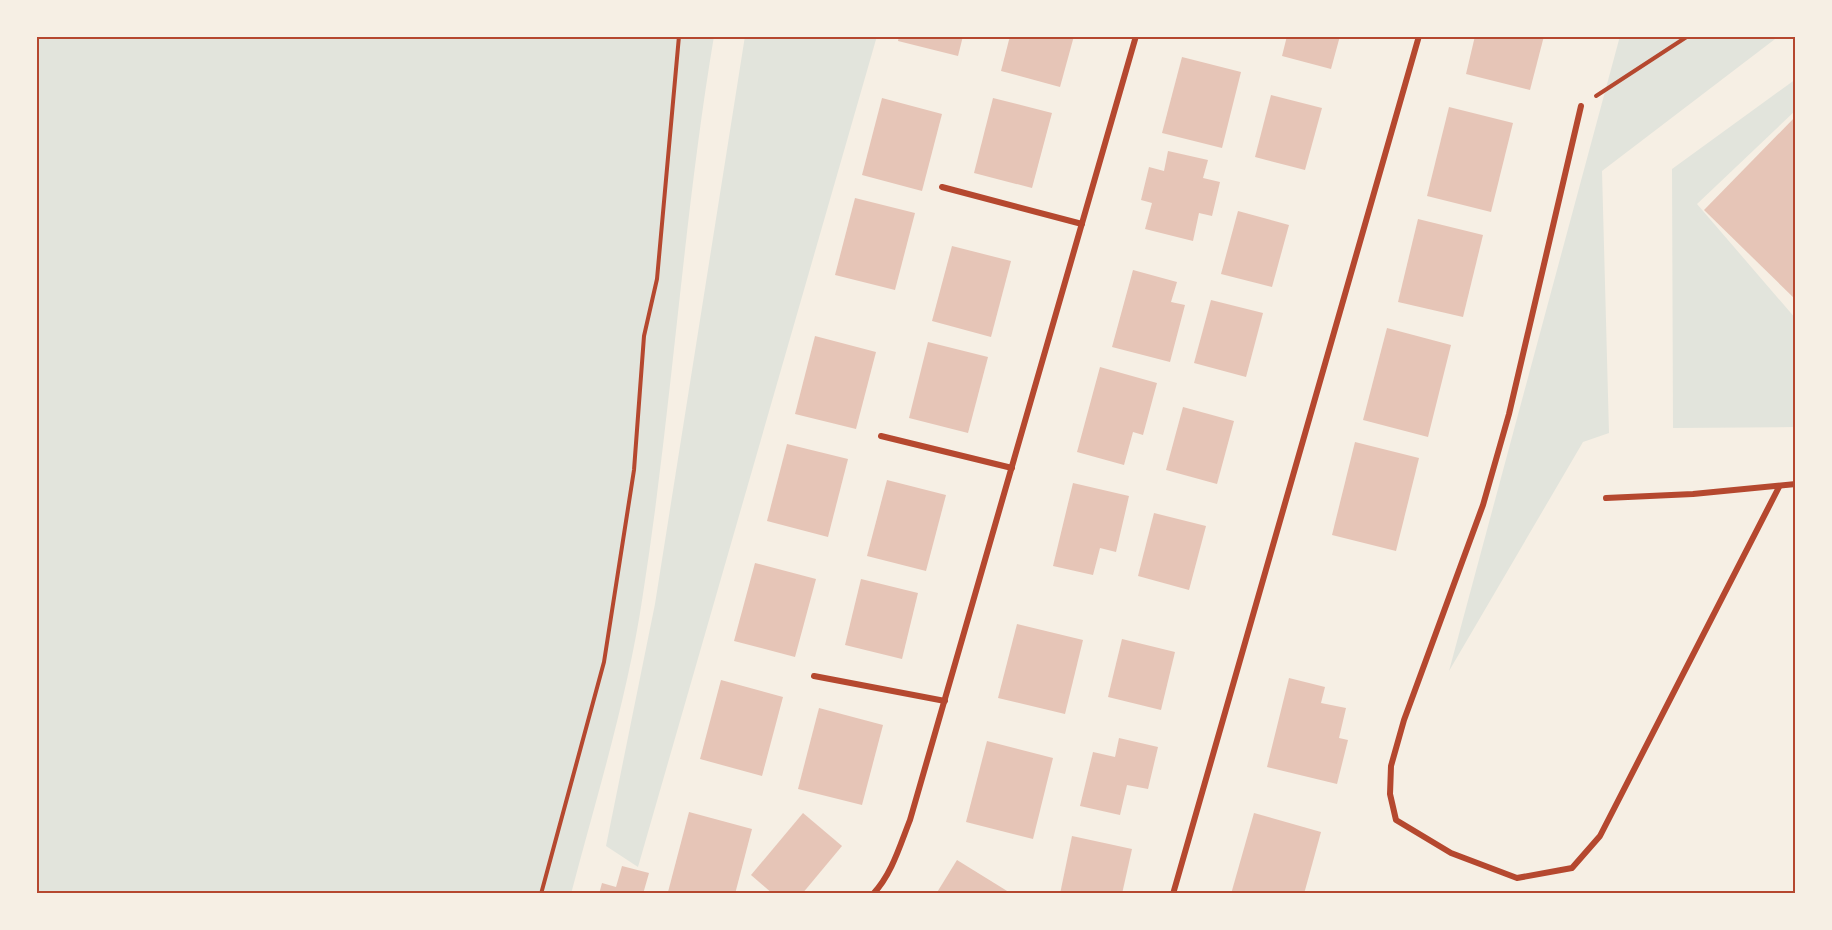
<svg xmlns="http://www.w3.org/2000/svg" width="1832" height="930" font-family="Jost,sans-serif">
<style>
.green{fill:#e2e4dc}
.building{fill:#e6c5b7}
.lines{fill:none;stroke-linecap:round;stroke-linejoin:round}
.path{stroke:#b5482f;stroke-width:4}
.minor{stroke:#b5482f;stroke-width:6}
.neatline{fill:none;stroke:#b5482f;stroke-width:2}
</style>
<rect width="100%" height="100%" fill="#f6efe4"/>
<g class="green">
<path d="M36,36H714C683,221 672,409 643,594C628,696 597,795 571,894H36Z"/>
<path d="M745,36H877L638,867L606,846L655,604Z"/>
<path d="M1620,36H1779L1602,171L1609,433L1583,442L1449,671Z"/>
<path d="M1796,79V110L1697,204L1796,319V427L1673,428L1672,169Z"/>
</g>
<g class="building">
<path d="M899,36H963L958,56L898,41Z"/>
<path d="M1010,36H1074L1060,87L1001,71Z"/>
<path d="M1287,36H1340L1331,69L1282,56Z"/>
<path d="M1475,36H1544L1530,90L1466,74Z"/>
<path d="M1182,57L1241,72L1222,148L1162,133Z"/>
<path d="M1271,95L1322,108L1305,170L1255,157Z"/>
<path d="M882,98L942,114L922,191L862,175Z"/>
<path d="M993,98L1052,113L1032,188L974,173Z"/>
<path d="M1449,107L1513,123L1491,212L1427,196Z"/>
<path d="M1796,116V300L1704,210Z"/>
<path d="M1168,151L1208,160L1203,178L1220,182L1212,216L1199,213L1193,241L1145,229L1152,203L1141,200L1149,167L1164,171Z"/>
<path d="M855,198L915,213L895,290L835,275Z"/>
<path d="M1238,211L1289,225L1272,287L1221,274Z"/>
<path d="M1418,219L1483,235L1463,317L1398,302Z"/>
<path d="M952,246L1011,261L991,337L932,321Z"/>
<path d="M1133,270L1177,282L1171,302L1185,305L1170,362L1112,347Z"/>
<path d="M1211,300L1263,313L1246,377L1194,363Z"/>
<path d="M1387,328L1451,345L1428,437L1363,420Z"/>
<path d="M815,336L876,352L856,429L795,414Z"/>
<path d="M928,342L988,357L968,433L909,418Z"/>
<path d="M1100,367L1157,383L1143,435L1133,432L1124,465L1077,452Z"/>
<path d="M1183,407L1234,421L1217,484L1166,470Z"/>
<path d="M1355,442L1419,458L1396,551L1332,535Z"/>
<path d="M787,444L848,459L828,537L767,521Z"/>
<path d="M887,480L946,495L926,571L867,556Z"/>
<path d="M1073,483L1129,496L1116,552L1100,548L1093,575L1053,566Z"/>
<path d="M1154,513L1206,526L1189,590L1138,576Z"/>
<path d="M755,563L816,579L795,657L734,641Z"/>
<path d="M861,579L918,593L902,659L845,645Z"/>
<path d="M1017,624L1083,640L1065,714L998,698Z"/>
<path d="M1122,639L1175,652L1161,710L1108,697Z"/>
<path d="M1289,678L1325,687L1321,703L1346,708L1339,738L1348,740L1337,784L1267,767Z"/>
<path d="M721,680L783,697L762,776L700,759Z"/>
<path d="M819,708L883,725L862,805L798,789Z"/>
<path d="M1119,738L1158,747L1148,789L1127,785L1120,815L1080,806L1093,752L1115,757Z"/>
<path d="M987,741L1053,758L1033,839L966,822Z"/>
<path d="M689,812L752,829L735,894L668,892Z"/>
<path d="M803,813L842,846L802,894H773L751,875Z"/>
<path d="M1254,813L1321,832L1304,894H1231Z"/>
<path d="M1072,836L1132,849L1122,894H1060Z"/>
<path d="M957,860L1012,894H936Z"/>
<path d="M622,866L649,873L643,894H599L602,883L616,887Z"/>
</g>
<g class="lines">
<g class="path">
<path d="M1596,96L1688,36"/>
<path d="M541,894L604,662L634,470L644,336L657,279L679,36"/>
</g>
<g class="minor">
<path d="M1581,106L1509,414L1483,505L1404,720L1391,766L1390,794L1396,820L1451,853L1517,878L1572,868L1600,836L1779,487"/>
<path d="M942,187L1082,224"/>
<path d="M881,436L1012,468"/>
<path d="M1606,498L1693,494L1796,484"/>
<path d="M814,676L945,701"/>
<path d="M873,894C892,874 900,845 910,820L1136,36"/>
<path d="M1173,894L1419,36"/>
</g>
</g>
<rect width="1832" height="930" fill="none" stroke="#f6efe4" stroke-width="75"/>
<rect x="38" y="38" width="1756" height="854" class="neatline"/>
</svg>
